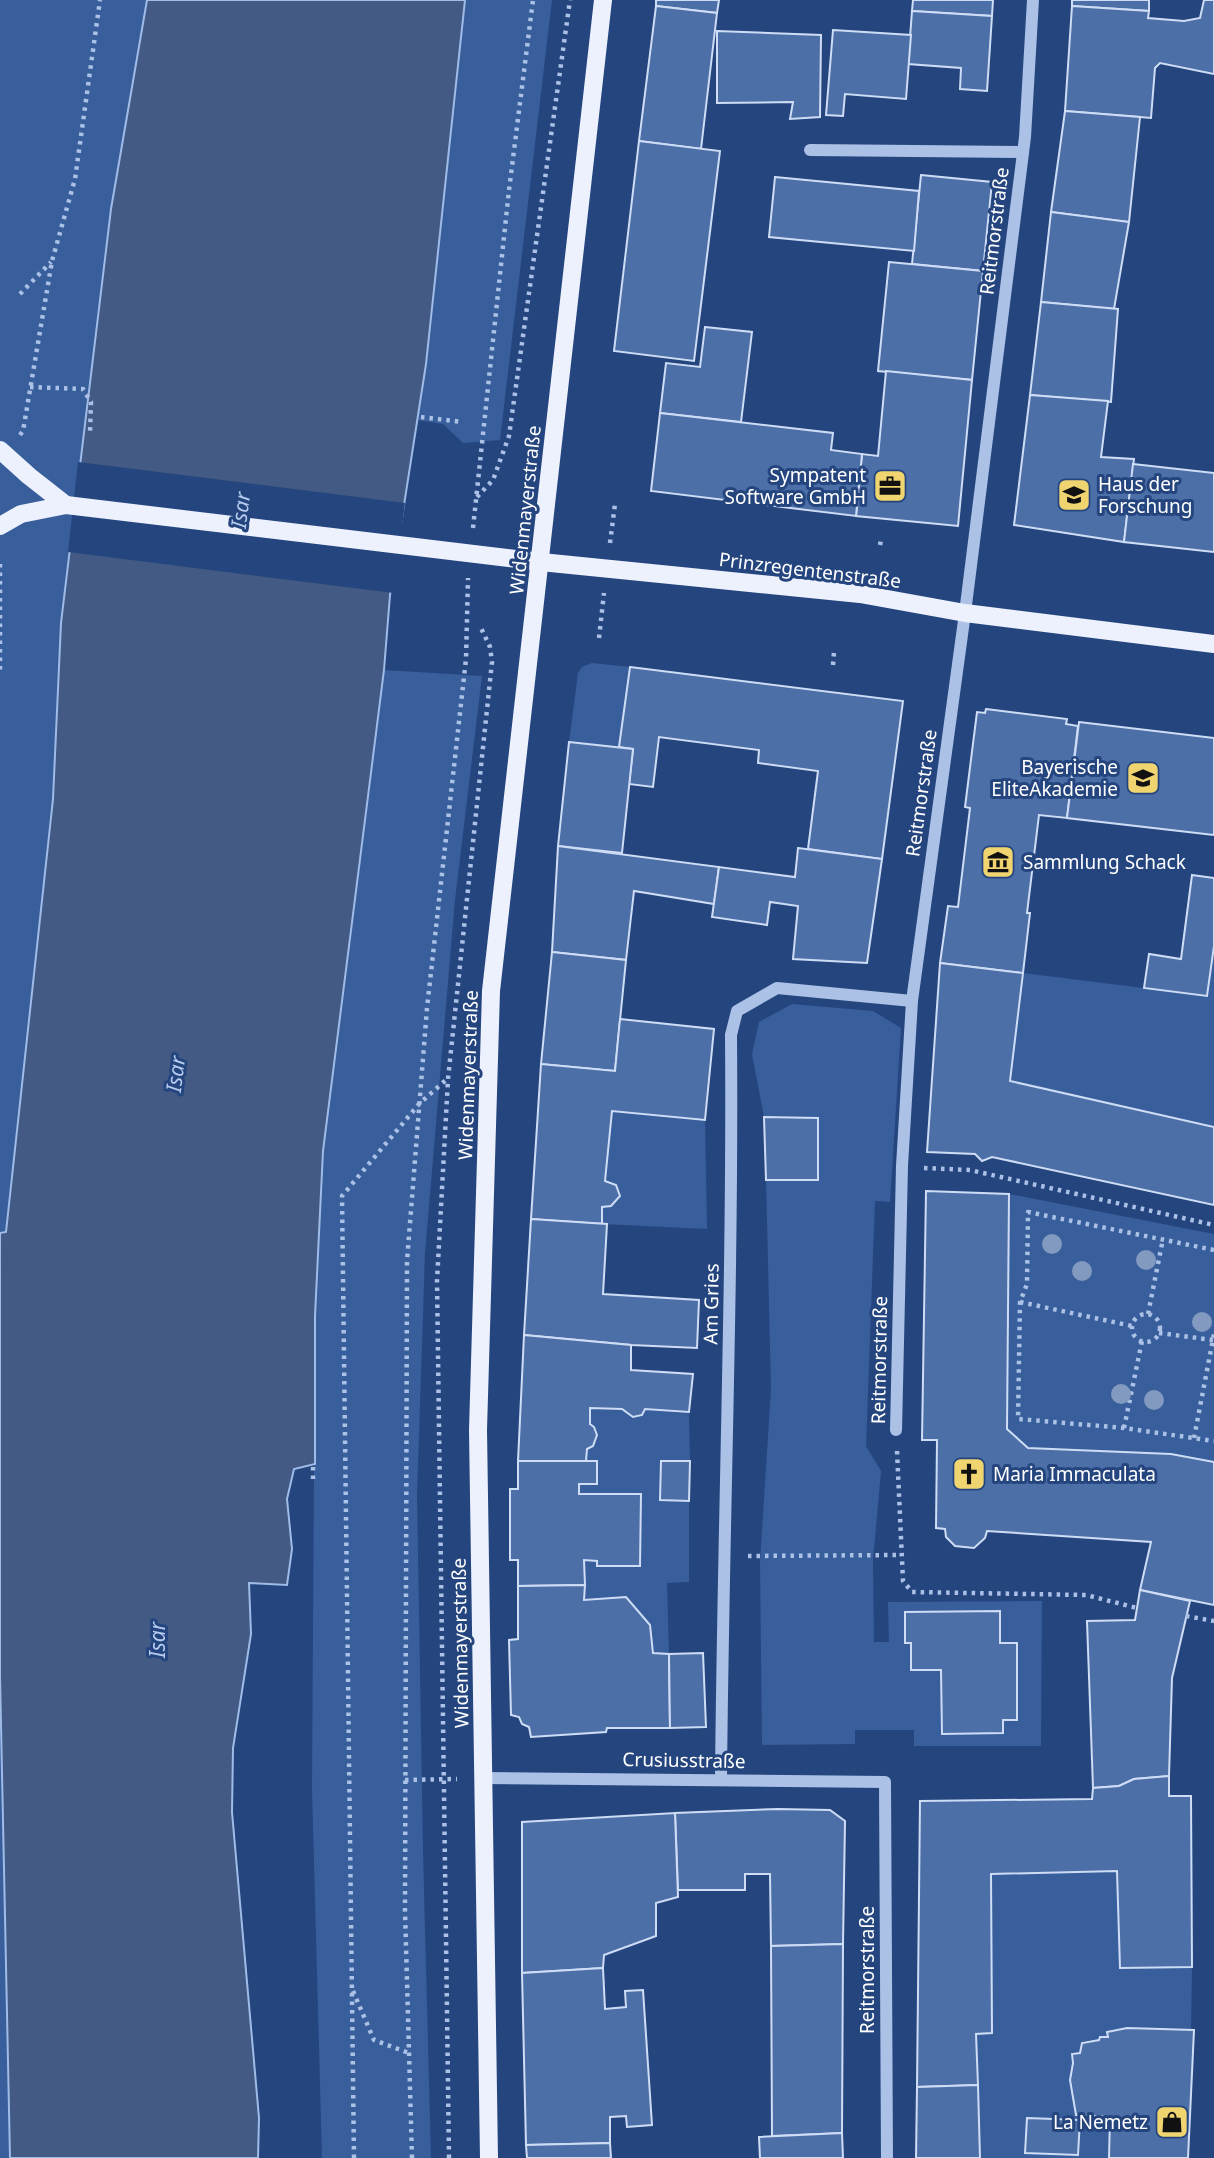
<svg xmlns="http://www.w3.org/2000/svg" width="1214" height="2158" font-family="'Noto Sans',sans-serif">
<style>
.green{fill:#395e9c}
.water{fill:#425a84;stroke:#9fbbe7;stroke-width:2}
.pier{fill:#25457f}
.building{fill:#4d6fa7;stroke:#ceddf5;stroke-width:2}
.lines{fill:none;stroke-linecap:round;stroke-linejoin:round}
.path{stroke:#abc1e6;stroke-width:4.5;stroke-dasharray:3.5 5;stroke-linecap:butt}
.minor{stroke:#abc1e6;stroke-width:12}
.major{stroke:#ecf1fd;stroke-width:18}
.tree{fill:#8299c0}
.labels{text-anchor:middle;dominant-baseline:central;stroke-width:6;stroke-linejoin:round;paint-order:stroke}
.street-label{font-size:19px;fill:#fff;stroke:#25457f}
.poi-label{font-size:19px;fill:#fff;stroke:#25457f;text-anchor:end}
.water-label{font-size:21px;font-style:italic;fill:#b6cbee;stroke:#25457f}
</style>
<rect width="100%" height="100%" fill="#25457f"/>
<g class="green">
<path d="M0,0H147L111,209L61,623L53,799L6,1233H0Z"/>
<path d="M465,0H552L500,440L463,443L443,424L416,420L426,364Z"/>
<path d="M592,663L630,667L619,747L569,742L578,673L582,667Z"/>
<path d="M384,670L482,676L455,900L425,1253L417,1495L423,1851L431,2158H322L312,1788L315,1316L323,1151Z"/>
<path d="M1214,946V1127L1010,1081L1023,973L1207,996Z"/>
<path d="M792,1004L873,1011L901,1028L890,1202L875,1201L866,1446L881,1471L873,1561L874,1642H889L888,1602L1042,1601L1041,1746H914V1730H855V1744L762,1745L760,1562L771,1389L766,1180H817L818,1119L764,1117L752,1054L759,1022Z"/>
<path d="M612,1111L705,1120L707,1229L602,1224V1207L611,1206L620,1196L605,1181Z"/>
<path d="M1009,1194L1214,1234V1462L1171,1454L1028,1448L1007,1429Z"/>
<path d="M590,1408L622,1409L633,1417L642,1415L645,1409L689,1412L690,1461L661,1462L660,1500L689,1501V1582L667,1583L669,1654L653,1653L650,1625L627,1597L584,1600V1560L597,1561V1566H640L641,1494H579V1484H597V1461H586L587,1449L593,1446L597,1435L594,1427L590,1424Z"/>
<path d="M0,1676L1,1701L10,2158H0Z"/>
<path d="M1117,1871L1120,1968L1192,1967L1191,2029L1127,2028L1107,2032L1108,2037L1082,2042L1080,2053L1072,2054L1073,2063L1070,2080L1076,2115L1110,2117L1109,2158H980L976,2034L992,2033L991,1874Z"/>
</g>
<path class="water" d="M147,0H465L426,364L390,595L384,670L323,1151L315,1316V1464L294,1469L287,1499L292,1549L287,1585L249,1583L251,1634L233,1748L232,1812L259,2118L258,2158H10L0,1676V1233L6,1232L53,799L61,623L111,209Z"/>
<path class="pier" d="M78,462L405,503L394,593L68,552Z"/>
<g class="building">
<path d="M656,0H719L717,13L656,6Z"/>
<path d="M913,0H993L992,16L912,11Z"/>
<path d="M1072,0H1149V11L1072,6Z"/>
<path d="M1204,0H1214V74L1160,63L1155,68L1151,118L1065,111L1072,6L1149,11L1148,18L1184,21L1200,18Z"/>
<path d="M656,6L717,13L701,149L639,141Z"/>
<path d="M912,11L992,16L987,91L960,89L961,68L908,64Z"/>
<path d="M833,30L911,35L906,99L845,94L843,116L826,115Z"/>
<path d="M717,31L821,35L820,117L790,119L793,102L717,103Z"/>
<path d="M1065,111L1140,117L1129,222L1051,212Z"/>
<path d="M639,141L720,151L694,361L614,351Z"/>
<path d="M921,175L992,182L983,271L912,264Z"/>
<path d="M775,177L919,191L914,251L769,237Z"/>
<path d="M1051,212L1129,222L1114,309L1041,302Z"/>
<path d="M889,262L983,271L972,380L878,371Z"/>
<path d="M1041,302L1118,309L1111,402L1030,395Z"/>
<path d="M705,327L752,332L741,422L660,413L666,363L700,367Z"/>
<path d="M886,371L972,380L958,526L856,516L862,454L878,456Z"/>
<path d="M1030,395L1108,401L1101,457L1134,459L1124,542L1014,525Z"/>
<path d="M660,413L833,433L831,450L862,454L856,516L651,491Z"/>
<path d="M1133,464L1214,473V552L1124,542Z"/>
<path d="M630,667L903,701L882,859L808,849L818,771L758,763L759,750L659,737L653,787L629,784L633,749L619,747Z"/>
<path d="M986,709L1067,719L1066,724L1078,726L1067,818L1039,815L1027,913H1030L1023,973L940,963L948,906L958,907L970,808L965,807L977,712L985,713Z"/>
<path d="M1079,722L1214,738V835L1067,818Z"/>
<path d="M569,742L633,749L622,853L558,846Z"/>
<path d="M558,846L719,867L714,904L634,891L626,960L552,952Z"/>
<path d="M798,848L882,859L867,963L793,959L798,906L770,902L767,925L712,917L719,867L795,877Z"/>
<path d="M1192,875L1214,878V946L1207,996L1144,988L1149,954L1181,959Z"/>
<path d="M552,952L626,960L615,1071L541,1064Z"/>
<path d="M940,963L1023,973L1010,1081L1214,1127V1205L992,1157L982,1161L975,1154L927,1152Z"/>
<path d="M620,1019L714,1029L705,1120L612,1111L605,1181L616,1185L620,1196L611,1206L602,1207V1224L531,1219L541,1064L615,1071Z"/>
<path d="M764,1117L818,1118V1180H766Z"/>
<path d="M926,1191L1009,1194L1007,1429L1028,1448L1171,1454L1214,1462V1605L1140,1590L1151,1542L987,1531L985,1538L974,1548L955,1546L946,1537L945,1529L936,1528L937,1440H922Z"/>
<path d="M531,1219L607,1224L603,1294L699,1300L697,1348L631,1345L524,1335Z"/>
<path d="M524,1335L631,1345V1370L693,1374L689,1412L645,1409L642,1415L633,1417L622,1409L590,1408V1424L594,1427L597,1435L593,1446L587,1449L586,1461H518Z"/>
<path d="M518,1461H597V1484H579V1494H641L640,1566H597V1561L584,1560L585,1585L518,1586V1560H510V1489H518Z"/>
<path d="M661,1461H690L689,1501L660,1500Z"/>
<path d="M585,1585L584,1600L626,1597L650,1625L653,1653L669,1654L670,1728H607L606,1732L531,1737L529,1727L522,1724L519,1717L511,1715L509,1640L518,1639V1586Z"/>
<path d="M1140,1590L1190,1601L1172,1678L1169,1776L1134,1779L1119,1786L1093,1788L1087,1621L1135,1620Z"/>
<path d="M1000,1611V1643H1017V1720H1003V1733L942,1734L941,1670H911V1643H905V1612Z"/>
<path d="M703,1653L706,1727L670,1728L669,1654Z"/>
<path d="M1169,1776V1796H1191L1192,1967L1120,1968L1117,1871L991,1874L992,2033L976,2034L978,2085L917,2087L920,1801L1092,1799L1093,1788L1119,1786L1134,1779Z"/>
<path d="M778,1809L830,1810L845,1821L843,1944L771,1946L770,1874H745V1890H678L675,1813Z"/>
<path d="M675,1813L678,1897L656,1903V1936L604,1955L603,1968L522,1973V1822Z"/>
<path d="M843,1944L842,2133L772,2136L771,1946Z"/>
<path d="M603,1968L605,2009L626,2007L625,1991L643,1990L652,2125L627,2127L626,2116L610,2117V2143L526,2145L522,1973Z"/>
<path d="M1127,2028L1194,2030L1188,2158H1109L1110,2117L1076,2115L1070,2080L1073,2063L1072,2054L1080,2053L1082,2043L1099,2040L1100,2037H1108L1107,2032Z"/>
<path d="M978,2085L980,2158H916L917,2087Z"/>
<path d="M1027,2118L1080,2120L1078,2155L1025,2153Z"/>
<path d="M842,2133L843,2158H760L759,2137Z"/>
<path d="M610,2143L611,2158H527L526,2145Z"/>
</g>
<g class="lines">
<g class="path">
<path d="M20,294L51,262"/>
<path d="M30,387L83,389L91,402L90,433"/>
<path d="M421,417L463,422"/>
<path d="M20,435L23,431L52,261L75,179L100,0"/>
<path d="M477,497L493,480L509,436L570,0"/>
<path d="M473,528L509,190L533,0"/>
<path d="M610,543L615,504"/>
<path d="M880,545L881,540"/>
<path d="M0,564V672"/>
<path d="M599,638L604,593"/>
<path d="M833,665L834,652"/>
<path d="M924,1168L970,1170L1214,1225"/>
<path d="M1214,1250L1028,1212L1027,1284L1020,1302L1018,1419L1124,1428L1214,1441"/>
<path d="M1020,1302L1132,1326"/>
<path d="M1148,1314L1163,1239"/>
<circle cx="1146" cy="1328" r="14"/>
<path d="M1159,1333L1213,1340"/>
<path d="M1124,1428L1142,1341"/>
<path d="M1194,1438L1214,1334"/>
<path d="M897,1451L903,1581L912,1592L1086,1595L1137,1608"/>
<path d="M313,1467V1482"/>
<path d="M748,1556L901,1555"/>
<path d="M1186,1616L1214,1621"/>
<path d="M405,1780L457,1779"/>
<path d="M353,1991L374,2040L409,2053"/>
<path d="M354,2158L342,1196L419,1104L447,1079"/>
<path d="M412,2158L405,1911L407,1261L427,1008L466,659L468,578"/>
<path d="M449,2158L437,1281L448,1079L492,662L490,647L481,628"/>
</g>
<g class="minor">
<path d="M810,150L1023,152"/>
<path d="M896,1430L902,1166L912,1001L965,613L1025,137L1033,0"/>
<path d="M483,1778L885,1782L887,2158"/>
<path d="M721,1780C723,1531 733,1284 731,1035L737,1011L777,988L912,1001"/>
</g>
<g class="major">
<path d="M0,450L29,476L66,505"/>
<path d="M0,526L21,514L66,505L541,562L860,594L965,613L1214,644"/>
<path d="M489,2158L478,1430L491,991L603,0"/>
</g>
</g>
<g class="tree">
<circle cx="1052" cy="1244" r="10"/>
<circle cx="1146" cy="1260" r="10"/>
<circle cx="1082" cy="1271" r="10"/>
<circle cx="1202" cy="1322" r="10"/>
<circle cx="1121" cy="1394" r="10"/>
<circle cx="1154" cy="1400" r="10"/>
</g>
<defs>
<symbol id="office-square" viewBox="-11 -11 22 22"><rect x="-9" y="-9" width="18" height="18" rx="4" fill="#efd46f" stroke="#25457f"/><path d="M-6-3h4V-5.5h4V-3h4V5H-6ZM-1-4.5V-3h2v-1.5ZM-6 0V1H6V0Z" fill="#111"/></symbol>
<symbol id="university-square" viewBox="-11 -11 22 22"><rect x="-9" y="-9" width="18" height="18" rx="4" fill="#efd46f" stroke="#25457f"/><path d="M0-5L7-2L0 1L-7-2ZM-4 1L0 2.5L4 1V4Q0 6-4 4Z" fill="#111"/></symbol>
<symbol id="museum-square" viewBox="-11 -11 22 22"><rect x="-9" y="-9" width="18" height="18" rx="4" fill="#efd46f" stroke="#25457f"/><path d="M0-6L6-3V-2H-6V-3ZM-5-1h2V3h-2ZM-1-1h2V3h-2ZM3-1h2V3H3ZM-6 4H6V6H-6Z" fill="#111"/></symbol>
<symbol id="church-square" viewBox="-11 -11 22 22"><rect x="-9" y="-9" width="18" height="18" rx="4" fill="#efd46f" stroke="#25457f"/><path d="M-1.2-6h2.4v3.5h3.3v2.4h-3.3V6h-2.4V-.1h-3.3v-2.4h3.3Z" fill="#111"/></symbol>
<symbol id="shop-square" viewBox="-11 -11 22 22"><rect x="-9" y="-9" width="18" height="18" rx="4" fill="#efd46f" stroke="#25457f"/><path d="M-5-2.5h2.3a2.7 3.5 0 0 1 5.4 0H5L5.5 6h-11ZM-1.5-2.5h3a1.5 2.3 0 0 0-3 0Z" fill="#111"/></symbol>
</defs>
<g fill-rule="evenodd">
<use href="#office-square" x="871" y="467" width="38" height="38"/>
<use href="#university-square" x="1055" y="476" width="38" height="38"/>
<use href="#university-square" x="1124" y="759" width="38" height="38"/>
<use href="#museum-square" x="979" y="843" width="38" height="38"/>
<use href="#church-square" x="950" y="1455" width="38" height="38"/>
<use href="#shop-square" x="1153" y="2103" width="38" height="38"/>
</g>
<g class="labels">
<g class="street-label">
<text transform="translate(994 231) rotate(-83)">Reitmorstraße</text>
<text transform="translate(525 510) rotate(-84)">Widenmayerstraße</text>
<text transform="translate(810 570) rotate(7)">Prinzregentenstraße</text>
<text transform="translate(921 793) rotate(-82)">Reitmorstraße</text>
<text transform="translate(468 1075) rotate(-88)">Widenmayerstraße</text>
<text transform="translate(711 1304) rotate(-89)">Am Gries</text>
<text transform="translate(879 1360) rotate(-89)">Reitmorstraße</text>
<text transform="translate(460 1643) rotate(-91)">Widenmayerstraße</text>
<text transform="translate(684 1760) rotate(1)">Crusiusstraße</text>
<text transform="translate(867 1970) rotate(-90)">Reitmorstraße</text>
</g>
<g class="poi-label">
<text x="866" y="475">Sympatent<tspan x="866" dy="22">Software GmbH</tspan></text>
<text x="1098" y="484" text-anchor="start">Haus der<tspan x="1098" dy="22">Forschung</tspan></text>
<text x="1118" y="767">Bayerische<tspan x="1118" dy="22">EliteAkademie</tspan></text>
<text x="1023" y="862" text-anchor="start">Sammlung Schack</text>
<text x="993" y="1474" text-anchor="start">Maria Immaculata</text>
<text x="1148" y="2122">La Nemetz</text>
</g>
<g class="water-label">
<text transform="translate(240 510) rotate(-83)">Isar</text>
<text transform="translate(175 1074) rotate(-83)">Isar</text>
<text transform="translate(157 1640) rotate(-90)">Isar</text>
</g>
</g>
</svg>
